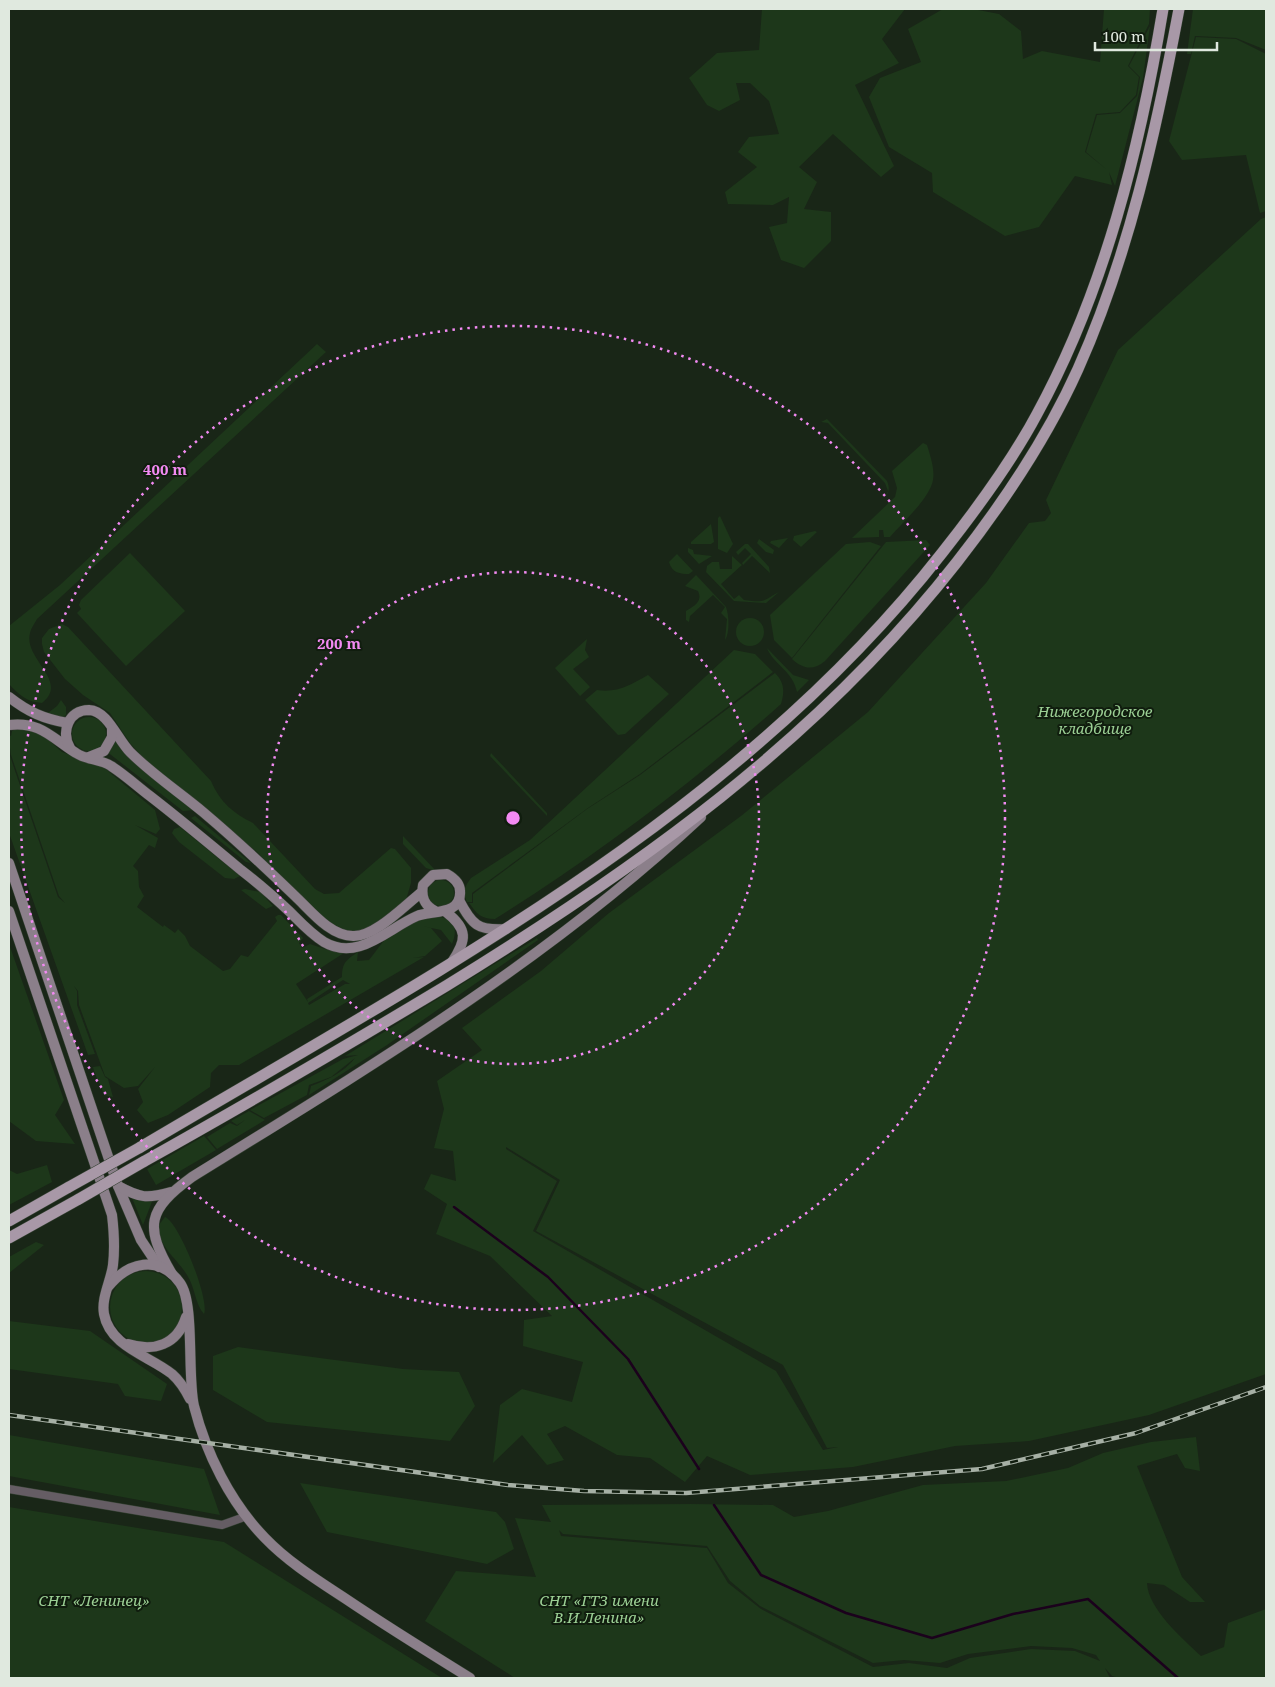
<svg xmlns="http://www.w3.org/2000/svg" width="1275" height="1687" font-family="'Noto Serif',serif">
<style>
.green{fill:#1d371a;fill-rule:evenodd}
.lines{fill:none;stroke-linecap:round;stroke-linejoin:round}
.stream{stroke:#1b011c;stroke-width:2.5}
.street-casing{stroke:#354133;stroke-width:9}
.secondary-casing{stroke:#354133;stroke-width:11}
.primary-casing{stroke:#354133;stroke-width:12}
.street{stroke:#655d64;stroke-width:8}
.secondary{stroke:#8b7f8a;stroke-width:10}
.primary{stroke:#a898a7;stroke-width:11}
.rail-casing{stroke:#a6b0a5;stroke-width:4.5}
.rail{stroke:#101d0e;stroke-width:2.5;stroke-dasharray:8;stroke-linecap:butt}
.primary-bridge-casing{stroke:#354133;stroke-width:12;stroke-linecap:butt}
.primary-bridge{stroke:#a898a7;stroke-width:11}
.ring{fill:none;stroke:#f28af2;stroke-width:2.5;stroke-dasharray:2.5 5}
.labels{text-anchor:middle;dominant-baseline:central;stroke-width:4;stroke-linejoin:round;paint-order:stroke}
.park-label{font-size:15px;font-style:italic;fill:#9bcf94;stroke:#101d0e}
.centre{fill:#f28af2;stroke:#101d0e;stroke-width:2.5}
.ring-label{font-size:15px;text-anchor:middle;font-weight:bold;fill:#f28af2;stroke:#101d0e;stroke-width:4;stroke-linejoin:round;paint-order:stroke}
</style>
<rect width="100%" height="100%" fill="#192617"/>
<g class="green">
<path d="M762,9H905L882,39L899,63L855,85L894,166L881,177L833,134L799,167L817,182L804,209L831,212V241L804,268L781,260L769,227L787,223L789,197L773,205L728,204L725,192L757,167L738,152L749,137L779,134L769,101L750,83H736L740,100L719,111L707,105L689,78L717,53L759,50Z"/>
<path d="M943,9H973L999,14L1021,31L1023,59L1042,51L1100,62L1104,9H1150L1149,24L1128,66L1139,77L1136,95L1120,112L1096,114L1085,152L1106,169L1086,152L1097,115L1120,113L1137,96L1140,77L1129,66L1150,26L1143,78L1115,186L1109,172L1112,185L1075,176L1039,227L1005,236L933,192L932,173L889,147L869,97L880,78L921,62L908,29Z"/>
<path d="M1193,9H1266V50L1236,38L1195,36L1191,54H1187Z"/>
<path d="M1196,37L1236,39L1266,54V211L1260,213L1246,155L1182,160L1169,141Z"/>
<path d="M1266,217V1374L1149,1415L1029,1441L955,1446L853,1467L750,1475L707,1456L685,1482L650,1458L617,1455L565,1426L547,1434L564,1460L547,1465L522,1435L493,1463L500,1405L522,1389L572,1402L583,1362L523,1346L524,1320L552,1316L490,1256L436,1234L447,1204L424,1189L431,1174L456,1181L453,1151L434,1148L444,1109L437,1081L482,1050L462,1028L541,971L609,913L741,816L868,712L986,583L1029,523L1045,521L1051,513L1046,500L1118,350L1261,219ZM506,1147L560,1180L536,1231L783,1365L827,1448L838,1447L823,1450L776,1371L533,1231L557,1181L506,1149Z"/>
<path d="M317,344L326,352L37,619C35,623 31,628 30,633C23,659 70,681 42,703C27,702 19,695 9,684V626L60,585Z"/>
<path d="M827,419L887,481C890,488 889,492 885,498L888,491L885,483L828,423L821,422Z"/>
<path d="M923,443L927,445C930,455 935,469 933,480C930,498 902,523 890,537H884L883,530H879V537L852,538L895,497L897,488L892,471Z"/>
<path d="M720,516L733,544L727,553L718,549V518Z"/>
<path d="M711,524L714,542L711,544H691V542Z"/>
<path d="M815,531L817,532L801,547L793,540L794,536Z"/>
<path d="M788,538L779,548L770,543L771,541Z"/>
<path d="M759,539L774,550L773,554L766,552L757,543Z"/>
<path d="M926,540L930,545L825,661C813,671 803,669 792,659L886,542Z"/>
<path d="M870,542L881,546L792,658L774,640L770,615L846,544Z"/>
<path d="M745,544H748L769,567L770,573L752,556L743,565L742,563L751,554L745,548L738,555L736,552Z"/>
<path d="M688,548L693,550L694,554L712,556L699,564L688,552Z"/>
<path d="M130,553L185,611L126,666L77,613L81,609L79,605L81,600Z"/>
<path d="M677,554L693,571L689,574C680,574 672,573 669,562Z"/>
<path d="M732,556L742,565L721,584L734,599L739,595L744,600C766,603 762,601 779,592L766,603L734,601L706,572L707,566L712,562H719L720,569H732Z"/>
<path d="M696,575L726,607C729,615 730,633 725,640L727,619L721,613L725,607L713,595L690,616L689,622L686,620V611C694,606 703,602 698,591L685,586Z"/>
<circle cx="750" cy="632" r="14"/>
<path d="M62,624L68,627L211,781C220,802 233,813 253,823L315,889L324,894L339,893L391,848L395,849L411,868V883L406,900L365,932L344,933L318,914L257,852L151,766L130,743L110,713L83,695L65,679L44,652L42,644V638L49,629Z"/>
<path d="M587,639L585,650L589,657L573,669L590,687L580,696L555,668Z"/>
<path d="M767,648L793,675L809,680L797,692C793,671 773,664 767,648Z"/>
<path d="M734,650L755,654L773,672L640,774L588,808L472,893V902H467C462,892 465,886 471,878L530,840Z"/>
<path d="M775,673C784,682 785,691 781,704C691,784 597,855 495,919C481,919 477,914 469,903H473V894L587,809L640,775Z"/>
<path d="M648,675L669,694L625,734L618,735L585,700L597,690C618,693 630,685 648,675Z"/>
<path d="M61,700L66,707V715L63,717L48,713L57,706Z"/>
<circle cx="89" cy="734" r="17"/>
<path d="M21,727L42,734L62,752L102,766L155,810L160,829L156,834L135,825L158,838L155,848L149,845L133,866L138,871L139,887L144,896L137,907L163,927L164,925L175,933L178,929L185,936L190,946L223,971L230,969L241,955L248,957L277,921L275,917L278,915H281L303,938L299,943L302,948L310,944L331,951H347L296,984L308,1002L307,999L342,977C342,963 346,960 358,952L357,961L369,960C378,949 387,934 400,926C419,915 467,907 452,944L441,930L422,926L431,928L442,941L425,956L413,958L424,957L239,1065H219L211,1073L210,1087L168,1115L148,1123L137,1110L143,1102L138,1089L155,1067L138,1086L124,1088L105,1076L79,1005L78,991L74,986L77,991V1005L95,1054L88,1055L9,833V735L11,736L12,731ZM11,748V755L59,896L65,903L58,897L10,756ZM343,980L350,984H345L309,1005L308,1003Z"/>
<path d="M115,739L195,810L183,811L106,751Z"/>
<path d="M491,753L547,813V816L490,756Z"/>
<path d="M195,816L251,863L246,862L191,818Z"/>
<path d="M180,827L240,876L234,879L225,878L179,842L172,833L174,829Z"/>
<path d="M403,836L436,871L426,868L403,844Z"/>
<circle cx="441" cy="893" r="13"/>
<path d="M245,889L260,892L273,906L266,909L241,890Z"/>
<path d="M537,938L538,940L387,1045L309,1095L311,1086C329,1079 343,1073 355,1058L331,1077L309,1085L307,1095L264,1118L250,1110L343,1059L358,1055L345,1056Z"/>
<path d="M9,944L64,1100L55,1115L75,1144L36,1141L9,1121Z"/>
<path d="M100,1066L105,1077L108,1079L113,1097L104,1095C101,1085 95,1076 93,1067Z"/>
<path d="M249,1111L265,1120L217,1149L207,1137L230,1123L237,1126L245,1120L237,1125L231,1121Z"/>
<path d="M204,1136L216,1150L156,1185L147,1169Z"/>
<path d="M47,1165L52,1182L9,1205V1170L17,1174Z"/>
<path d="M132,1198L153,1199L143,1225Z"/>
<path d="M165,1217C179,1222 210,1300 204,1314C195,1304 195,1287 187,1275C176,1257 160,1249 158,1226Z"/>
<path d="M36,1242L44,1245L9,1273V1257Z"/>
<circle cx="146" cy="1307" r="36"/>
<path d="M9,1321L90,1331L167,1384L161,1401L125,1396L118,1384L9,1369Z"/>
<path d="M238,1347L403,1369L459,1372L475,1406L450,1441L267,1422L213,1390V1356Z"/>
<path d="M9,1435L204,1469L220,1515L9,1476Z"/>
<path d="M1196,1437L1200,1471L1185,1468L1177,1454L1137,1466L1182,1577L1205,1602H1190L1164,1585L1147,1583C1148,1609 1183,1639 1201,1656L1224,1647L1228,1623L1266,1609V1678H1119L1112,1676L1105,1668L1110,1678H515L425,1621L456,1571L536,1577L515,1518L551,1522L542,1505L691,1504L773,1505L794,1517L828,1511L923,1485L1006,1481L1068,1468L1103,1453L1151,1442ZM559,1530L563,1534L707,1546L730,1581L760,1606L873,1663L904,1660L940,1663L968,1654L1031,1646L1072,1648L1096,1655L1100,1661L1075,1651L1031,1649L970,1658L947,1668L909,1663L873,1667L761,1609L728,1583L707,1548L561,1536Z"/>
<path d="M300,1483L496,1512L505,1522L514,1549L487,1564L327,1532Z"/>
<path d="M9,1507L224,1542L442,1678H9Z"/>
</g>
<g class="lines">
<g class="stream">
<path d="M454,1207L548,1277L628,1359L699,1469"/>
<path d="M714,1505L761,1575L846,1613L932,1638L1013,1614L1088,1599L1178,1678"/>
</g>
<defs>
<path id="street" d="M9,1489L222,1525L247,1516"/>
<g id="secondary">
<path d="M9,697C28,712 44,719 68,723"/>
<path d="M9,725C40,721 52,738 76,753C86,760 101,759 111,766C125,775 137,786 150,796C181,820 211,845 241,870C258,883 274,897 290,912C300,922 311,934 324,942C358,962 387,929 417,916C431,910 462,916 460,891C460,883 454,878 447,874L433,875L423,885C421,897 424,905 435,911"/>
<path d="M70,748C61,732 68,710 89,710C108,711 117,739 130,752C152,774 179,792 203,812C235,839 265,867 295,896C311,911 330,936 353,936C375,937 405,905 422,892"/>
<path d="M89,757L104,751L112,737V729"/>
<path d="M9,863L118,1186L141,1240L159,1267"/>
<path d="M459,900C472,925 478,931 506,929"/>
<path d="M9,911L112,1215C114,1232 115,1248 113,1265C111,1281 101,1298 104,1314C110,1347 150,1356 172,1374C180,1381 185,1389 190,1399"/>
<path d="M446,912C468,929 467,940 452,962"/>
<path d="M118,1186C140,1198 147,1199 171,1192"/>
<path d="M172,1274C144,1226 147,1210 192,1177C370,1067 548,960 701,817"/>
<path d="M108,1287C128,1262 159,1254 180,1283C195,1303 187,1376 194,1406C206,1453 230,1502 265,1538C288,1562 317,1580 346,1599C386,1626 428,1652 470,1678"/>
<path d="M128,1344C154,1352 177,1345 186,1317"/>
</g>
<g id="primary">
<path d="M139,1148C425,978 733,820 942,553C976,510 1011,463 1037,414C1105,290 1140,147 1163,9"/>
<path d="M143,1162C245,1105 346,1046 446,986C638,868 817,741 957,562C1004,502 1047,438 1078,369C1129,255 1156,131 1179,9"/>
<path d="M9,1221L69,1187"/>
<path d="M9,1238L79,1199"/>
</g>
</defs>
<use href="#street" class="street-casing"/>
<use href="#secondary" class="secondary-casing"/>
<use href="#primary" class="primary-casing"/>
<use href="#street" class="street"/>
<use href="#secondary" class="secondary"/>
<use href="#primary" class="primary"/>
<defs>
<path id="rail" d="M9,1415L508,1485L584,1491L686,1493L982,1469L1136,1433L1266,1387"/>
</defs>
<use href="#rail" class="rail-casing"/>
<use href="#rail" class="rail"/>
<defs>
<g id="primary-bridge">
<path d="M69,1187L139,1148"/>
<path d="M79,1199L143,1162"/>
</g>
</defs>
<use href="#primary-bridge" class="primary-bridge-casing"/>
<use href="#primary-bridge" class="primary-bridge"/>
</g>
<g class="ring">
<circle cx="513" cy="818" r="246"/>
<circle cx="513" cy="818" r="492"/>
</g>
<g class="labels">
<g class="park-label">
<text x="1095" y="711">Нижегородское<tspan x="1095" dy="17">кладбище</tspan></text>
<text x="94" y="1600">СНТ «Ленинец»</text>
<text x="599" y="1600">СНТ «ГТЗ имени<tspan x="599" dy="17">В.И.Ленина»</tspan></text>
</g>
</g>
<circle cx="513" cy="818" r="8" class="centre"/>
<g class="ring-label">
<text x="165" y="475">400 m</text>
<text x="339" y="649">200 m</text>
</g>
<rect width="1275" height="1687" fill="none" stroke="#e0e9df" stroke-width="20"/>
<path d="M1095 42v8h122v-8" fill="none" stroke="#e0e9df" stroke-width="2.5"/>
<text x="1102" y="42" font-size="15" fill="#e0e9df" stroke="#101d0e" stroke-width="4" paint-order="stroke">100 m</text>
</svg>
